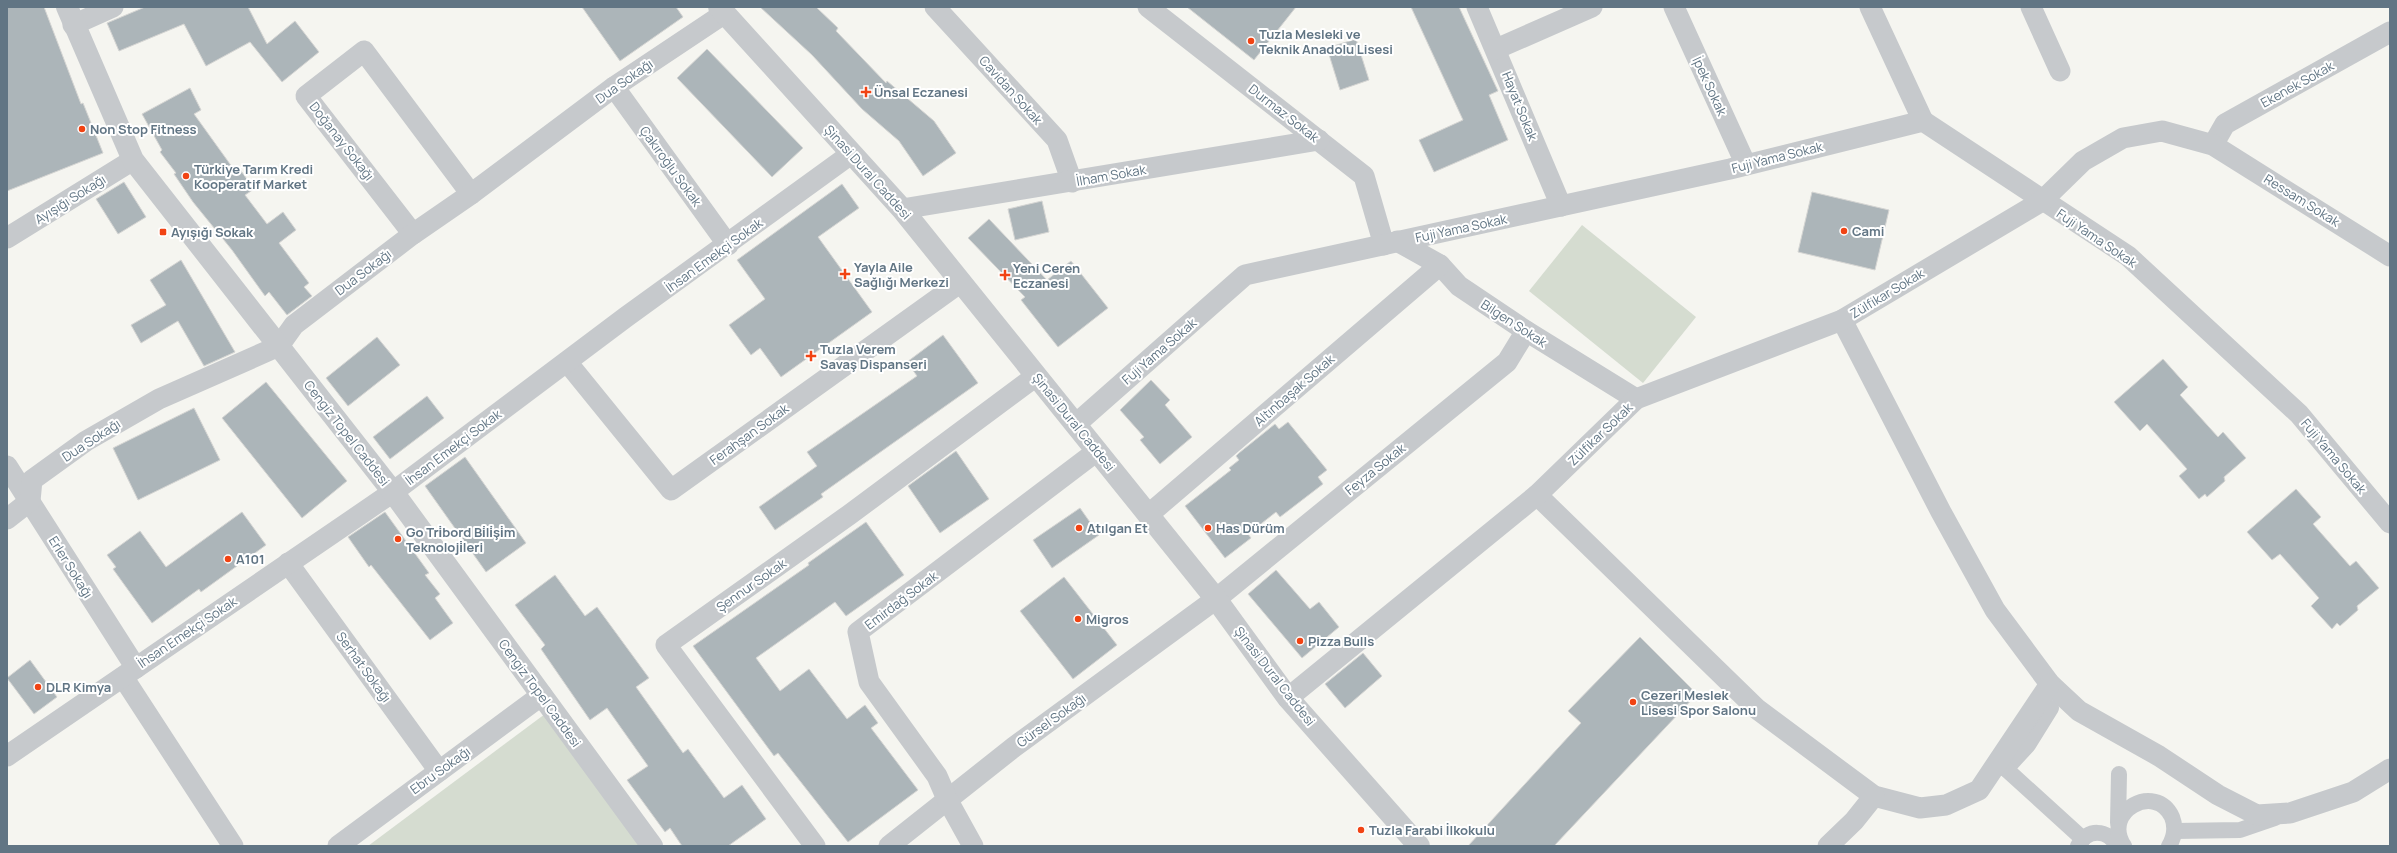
<svg xmlns="http://www.w3.org/2000/svg" width="2397" height="853" font-family="Manrope,sans-serif">
<style>
.green{fill:#d5dcd0}
.building{fill:#acb5b9;stroke:#d5d5d3}
.lines{fill:none;stroke-linecap:round;stroke-linejoin:round}
.pedestrian{stroke:#c6c9cc;stroke-width:16}
.minor{stroke:#c6c9cc;stroke-width:21}
.tertiary{stroke:#c6c9cc;stroke-width:22}
.poi-dot{fill:#f14313;stroke:#fff;stroke-width:1.5}
.labels{text-anchor:middle;dominant-baseline:central;stroke-width:4;stroke-linejoin:round;paint-order:stroke}
.poi-label{font-size:13px;font-weight:bold;fill:#617584;stroke:#fff;text-anchor:start}
.street-label{font-size:13px;fill:#617584;stroke:#fff}
</style>
<rect width="100%" height="100%" fill="#f5f5f0"/>
<g class="green">
<path d="M1582,225L1696,317L1643,383L1529,291Z"/>
<path d="M545,714L640,846H368Z"/>
</g>
<g class="building">
<path d="M7,7H44L81,104L83,103L103,153L7,191Z"/>
<path d="M145,7H248L267,44L295,21L319,52L282,82L250,42L206,66L184,24L119,51L107,23Z"/>
<path d="M582,7H676L683,17L620,61Z"/>
<path d="M760,7H816L838,28L836,31L886,83L887,81L934,121L956,153L923,176L899,141L862,109L812,55Z"/>
<path d="M1187,7H1296L1254,60Z"/>
<path d="M1411,7H1459L1498,91L1489,95L1508,140L1434,172L1419,140L1463,120Z"/>
<path d="M1356,39L1369,80L1340,90L1327,48Z"/>
<path d="M707,49L803,148L772,177L677,78Z"/>
<path d="M190,88L201,110L194,114L235,171L239,168L254,189L245,195L267,224L283,212L296,230L279,243L309,283L304,287L312,296L287,315L269,292L265,296L232,250L193,202L174,174L176,173L160,152L162,150L142,114Z"/>
<path d="M124,182L146,217L118,234L96,199Z"/>
<path d="M842,184L859,208L818,237L872,312L781,377L760,348L751,355L729,325L765,299L737,260Z"/>
<path d="M1812,192L1889,210L1875,270L1798,252Z"/>
<path d="M1042,201L1049,232L1015,240L1008,209Z"/>
<path d="M989,219L1047,280L1071,261L1108,308L1058,347L1021,300L1025,297L968,238Z"/>
<path d="M181,260L235,352L204,366L178,321L141,343L131,325L166,305L150,280Z"/>
<path d="M943,335L978,383L821,494L823,497L775,530L759,507L817,466L807,452L917,376L907,362Z"/>
<path d="M377,337L400,365L348,406L326,378Z"/>
<path d="M2163,359L2188,387L2180,395L2218,437L2223,432L2246,458L2224,477L2225,481L2207,497L2205,494L2199,499L2179,476L2187,469L2147,424L2140,431L2114,402Z"/>
<path d="M1151,380L1170,400L1165,405L1192,437L1160,464L1140,440L1144,437L1120,410Z"/>
<path d="M266,382L347,481L302,518L222,418Z"/>
<path d="M427,396L444,418L390,459L373,437Z"/>
<path d="M194,408L220,460L138,500L113,448Z"/>
<path d="M1288,422L1327,470L1318,477L1323,484L1280,517L1276,512L1248,534L1251,538L1225,558L1185,506L1231,470L1229,468L1239,460L1236,456L1239,453L1275,424L1279,429Z"/>
<path d="M956,451L989,499L940,533L908,486Z"/>
<path d="M465,457L526,543L486,572L425,486Z"/>
<path d="M2296,489L2321,517L2313,524L2350,566L2356,561L2379,588L2357,606L2358,610L2340,626L2337,623L2332,629L2311,606L2319,598L2280,554L2272,560L2247,532Z"/>
<path d="M1080,508L1099,535L1052,568L1033,540Z"/>
<path d="M242,512L266,545L201,592L199,589L152,623L113,569L116,567L107,555L140,531L166,567Z"/>
<path d="M385,512L429,573L425,575L440,594L435,598L453,623L430,640L371,565L369,567L348,537Z"/>
<path d="M866,522L904,575L846,616L835,602L756,658L780,691L809,669L847,719L865,705L878,723L871,728L918,790L848,842L778,753L774,756L693,646L809,565L808,563Z"/>
<path d="M1276,570L1310,609L1319,602L1339,627L1302,658L1248,594Z"/>
<path d="M555,575L585,616L597,607L649,678L636,687L683,753L688,749L724,798L742,785L766,819L728,846H682L670,828L665,832L627,780L648,766L607,708L590,720L541,649L545,645L515,605Z"/>
<path d="M1064,577L1117,645L1073,679L1020,611Z"/>
<path d="M1640,637L1697,694L1554,846H1468L1581,723L1568,711Z"/>
<path d="M1363,653L1382,676L1345,708L1325,684Z"/>
<path d="M30,660L57,697L34,714L7,678Z"/>
</g>
<g class="lines">
<g class="pedestrian">
<path d="M1998,763L2006,769L2028,745L2051,708"/>
<path d="M2006,769L2083,839"/>
<path d="M2118,823L2119,774"/>
<path d="M2175,831L2240,830L2275,818"/>
<path d="M2078,846C2087,828 2108,829 2117,846"/>
<path d="M2124,846C2101,811 2156,782 2172,817C2176,827 2175,836 2169,846"/>
</g>
<g class="minor">
<path d="M935,7L1057,140L1072,182"/>
<path d="M1148,7L1364,176L1384,245"/>
<path d="M1477,7L1561,206"/>
<path d="M1674,7L1746,165"/>
<path d="M1870,7L1923,121"/>
<path d="M2031,7L2060,71"/>
<path d="M73,25L113,7"/>
<path d="M1496,49L1592,7"/>
<path d="M614,87L728,245"/>
<path d="M2213,145L2225,124L2390,32"/>
<path d="M902,209L1319,140"/>
<path d="M413,234L306,96L364,51L471,194"/>
<path d="M7,238L133,160"/>
<path d="M1397,241L1440,265L1459,286L1526,331L1636,399"/>
<path d="M1842,320L1941,512L1995,610L2050,684L2079,711L2159,756L2218,795L2257,815L2290,813L2353,792L2390,769"/>
<path d="M567,362L671,490L961,282"/>
<path d="M1076,424L1245,275L1730,169L1923,121L2128,256L2299,414L2390,523"/>
<path d="M7,466L136,668"/>
<path d="M1537,495L1757,709L1874,796L1920,808L1946,805L1979,790L2050,684"/>
<path d="M1148,515L1440,265"/>
<path d="M7,519L30,501L32,480L86,441L159,399L279,346L294,325L413,234L471,194L614,87L725,13"/>
<path d="M288,563L439,771"/>
<path d="M123,677L233,846"/>
<path d="M1288,698L1537,495L1636,399L1842,320L2042,201L2083,161L2123,138L2162,131L2213,145L2390,256"/>
<path d="M7,756L393,492L626,317L851,154"/>
<path d="M338,846L542,695"/>
<path d="M815,846L666,645L849,515L1036,376"/>
<path d="M889,846L1014,747L1216,599L1507,362L1526,331"/>
<path d="M973,846L947,799L937,776L869,682L858,632L1097,451"/>
<path d="M1828,846L1854,821L1874,796"/>
</g>
<g class="tertiary">
<path d="M67,7L133,160L393,492L652,846"/>
<path d="M719,7L902,209L1216,599L1288,698L1419,846"/>
</g>
</g>
<g class="poi-dot">
<circle cx="1251" cy="41" r="4"/>
<path d="M864 86h4v4h4v4h-4v4h-4v-4h-4v-4h4z"/>
<circle cx="82" cy="129" r="4"/>
<circle cx="186" cy="176" r="4"/>
<circle cx="1844" cy="231" r="4"/>
<rect x="159" y="228" width="8" height="8" rx="2"/>
<path d="M843 268h4v4h4v4h-4v4h-4v-4h-4v-4h4z"/>
<path d="M1003 269h4v4h4v4h-4v4h-4v-4h-4v-4h4z"/>
<path d="M809 350h4v4h4v4h-4v4h-4v-4h-4v-4h4z"/>
<circle cx="1079" cy="528" r="4"/>
<circle cx="1208" cy="528" r="4"/>
<circle cx="398" cy="539" r="4"/>
<circle cx="228" cy="559" r="4"/>
<circle cx="1078" cy="619" r="4"/>
<circle cx="1300" cy="641" r="4"/>
<circle cx="38" cy="687" r="4"/>
<circle cx="1633" cy="702" r="4"/>
<circle cx="1361" cy="830" r="4"/>
</g>
<g class="labels">
<g class="poi-label">
<text x="1259" y="34">Tuzla Mesleki ve<tspan x="1259" dy="15">Teknik Anadolu Lisesi</tspan></text>
<text x="874" y="92">Ünsal Eczanesi</text>
<text x="90" y="129">Non Stop Fitness</text>
<text x="194" y="169">Türkiye Tarım Kredi<tspan x="194" dy="15">Kooperatif Market</tspan></text>
<text x="1852" y="231">Cami</text>
<text x="171" y="232">Ayışığı Sokak</text>
<text x="854" y="267">Yayla Aile<tspan x="854" dy="15">Sağlığı Merkezi</tspan></text>
<text x="1013" y="268">Yeni Ceren<tspan x="1013" dy="15">Eczanesi</tspan></text>
<text x="820" y="349">Tuzla Verem<tspan x="820" dy="15">Savaş Dispanseri</tspan></text>
<text x="1087" y="528">Atılgan Et</text>
<text x="1216" y="528">Has Dürüm</text>
<text x="406" y="532">Go Tri̇bord Bi̇li̇şi̇m<tspan x="406" dy="15">Teknoloji̇leri</tspan></text>
<text x="236" y="559">A101</text>
<text x="1086" y="619">Migros</text>
<text x="1308" y="641">Pizza Bulls</text>
<text x="46" y="687">DLR Kimya</text>
<text x="1641" y="695">Cezeri Meslek<tspan x="1641" dy="15">Lisesi Spor Salonu</tspan></text>
<text x="1369" y="830">Tuzla Farabi İlkokulu</text>
</g>
<g class="street-label">
<text transform="translate(624 81) rotate(-35)">Dua Sokağı</text>
<text transform="translate(2297 84) rotate(-29)">Ekenek Sokak</text>
<text transform="translate(1710 86) rotate(65)">İpek Sokak</text>
<text transform="translate(1011 90) rotate(48)">Cavidan Sokak</text>
<text transform="translate(1520 106) rotate(68)">Hayat Sokak</text>
<text transform="translate(1284 113) rotate(38)">Durmaz Sokak</text>
<text transform="translate(342 141) rotate(52)">Doğanay Sokağı</text>
<text transform="translate(1777 157) rotate(-14)">Fuji Yama Sokak</text>
<text transform="translate(671 166) rotate(54)">Çakıroğlu Sokak</text>
<text transform="translate(868 172) rotate(48)">Şinasi Dural Caddesi</text>
<text transform="translate(1111 175) rotate(-10)">İlham Sokak</text>
<text transform="translate(70 199) rotate(-32)">Ayışığı Sokağı</text>
<text transform="translate(2302 200) rotate(32)">Ressam Sokak</text>
<text transform="translate(1461 228) rotate(-12)">Fuji Yama Sokak</text>
<text transform="translate(2097 238) rotate(34)">Fuji Yama Sokak</text>
<text transform="translate(714 255) rotate(-36)">İhsan Emekçi Sokak</text>
<text transform="translate(363 272) rotate(-37)">Dua Sokağı</text>
<text transform="translate(1887 293) rotate(-31)">Zülfikar Sokak</text>
<text transform="translate(1514 323) rotate(33)">Bilgen Sokak</text>
<text transform="translate(1159 351) rotate(-41)">Fuji Yama Sokak</text>
<text transform="translate(1294 390) rotate(-41)">Altınbaşak Sokak</text>
<text transform="translate(1074 422) rotate(51)">Şinasi Dural Caddesi</text>
<text transform="translate(347 433) rotate(52)">Cengiz Topel Caddesi</text>
<text transform="translate(749 434) rotate(-36)">Ferahşan Sokak</text>
<text transform="translate(1600 434) rotate(-44)">Zülfikar Sokak</text>
<text transform="translate(91 440) rotate(-33)">Dua Sokağı</text>
<text transform="translate(453 447) rotate(-37)">İhsan Emekçi Sokak</text>
<text transform="translate(2334 456) rotate(50)">Fuji Yama Sokak</text>
<text transform="translate(1375 469) rotate(-39)">Feyza Sokak</text>
<text transform="translate(71 567) rotate(58)">Erler Sokağı</text>
<text transform="translate(751 585) rotate(-35)">Şennur Sokak</text>
<text transform="translate(901 600) rotate(-37)">Emirdağ Sokak</text>
<text transform="translate(187 632) rotate(-34)">İhsan Emekçi Sokak</text>
<text transform="translate(364 667) rotate(54)">Serhat Sokağı</text>
<text transform="translate(1275 676) rotate(52)">Şinasi Dural Caddesi</text>
<text transform="translate(540 693) rotate(54)">Cengiz Topel Caddesi</text>
<text transform="translate(1051 720) rotate(-36)">Gürsel Sokağı</text>
<text transform="translate(440 770) rotate(-36)">Ebru Sokağı</text>
</g>
</g>
<rect width="2397" height="853" fill="none" stroke="#617584" stroke-width="16"/>
</svg>
